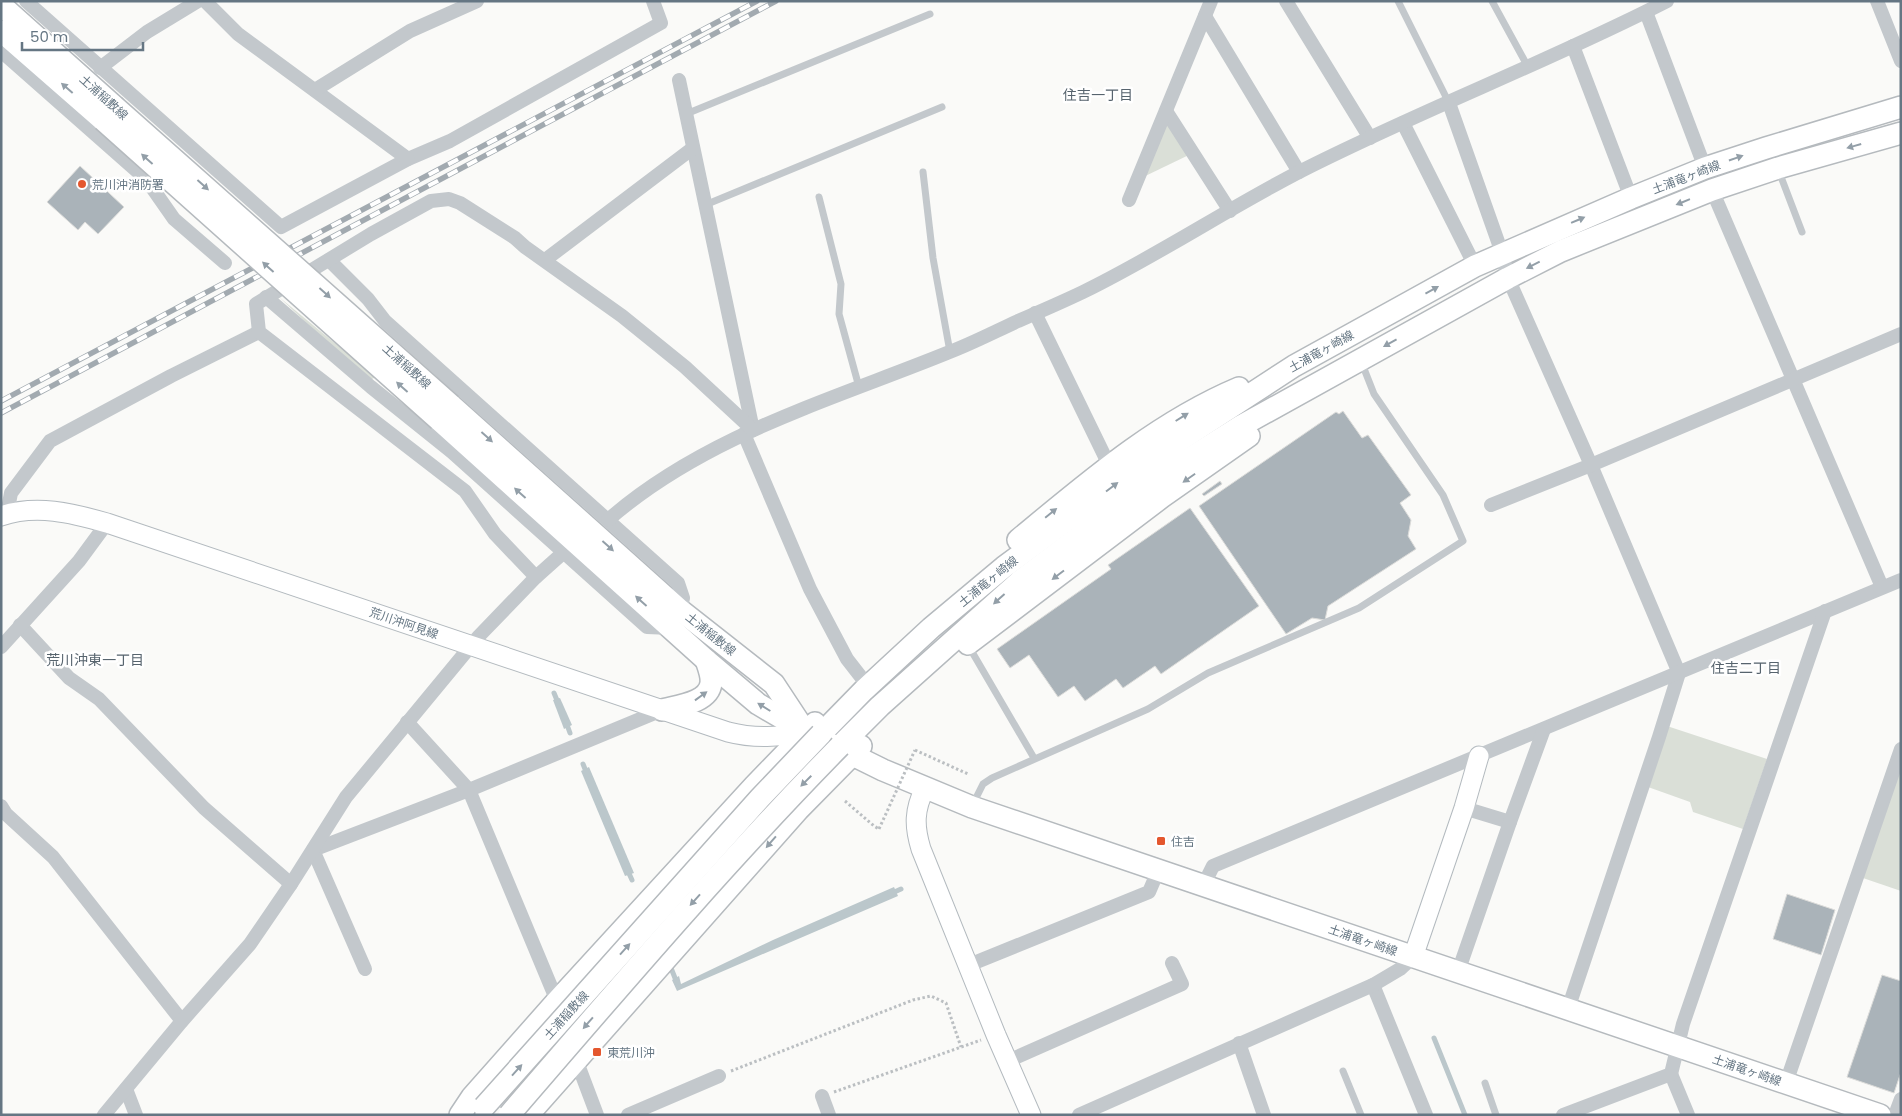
<svg xmlns="http://www.w3.org/2000/svg" width="1902" height="1116" font-family="Poppins,'Noto Sans JP',sans-serif">
<style>
.green{fill:#dadfd7}
.water{fill:#bbc7cb}
.lines{fill:none;stroke-linecap:round;stroke-linejoin:round}
.stream{stroke:#bbc7cb;stroke-width:5}
.building{fill:#aab3b9;stroke:#dcdcda}
.secondary-casing{stroke:#b3babf;stroke-width:21}
.primary-casing{stroke:#b5babe;stroke-width:24}
.path{stroke:#bbbfc2;stroke-width:3;stroke-dasharray:2.5 2.5;stroke-linecap:butt}
.lane{stroke:#c3c8cc;stroke-width:7}
.street{stroke:#c3c8cc;stroke-width:14}
.secondary{stroke:#fff;stroke-width:19}
.primary{stroke:#fff;stroke-width:21}
.rail-casing{stroke:#a2aab0;stroke-width:5.5}
.rail{stroke:#fff;stroke-width:4;stroke-dasharray:11;stroke-linecap:butt}
.primary-bridge-casing{stroke:#b5babe;stroke-width:24;stroke-linecap:butt}
.path-bridge{stroke:#bbbfc2;stroke-width:3;stroke-dasharray:2.5 2.5;stroke-linecap:butt}
.primary-bridge{stroke:#fff;stroke-width:21}
.oneway{fill:#939fa8}
.poi-dot{fill:#e4572e;stroke:#fff;stroke-width:2}
.labels{text-anchor:middle;dominant-baseline:central;stroke-width:5;stroke-linejoin:round;paint-order:stroke}
.street-label{font-size:12px;fill:#657683;stroke:#fff}
.poi-label{font-size:12px;fill:#657683;stroke:#fff;text-anchor:start}
.neighbourhood-label{font-size:14px;fill:#57646e;stroke:#fff}
</style>
<rect width="100%" height="100%" fill="#fafaf8"/>
<g class="green">
<path d="M1166,111L1193,153L1137,180Z"/>
<path d="M279,297L376,377L368,381Z"/>
<path d="M1667,726L1767,759L1743,829L1693,812L1690,802L1648,787Z"/>
<path d="M1901,762V891L1860,877Z"/>
</g>
<g class="water">
<path d="M560,698L572,725L564,729L553,700Z"/>
<path d="M589,767L634,873L625,876L581,771Z"/>
<path d="M894,887L898,896L677,991L672,980L679,976L681,984L773,940Z"/>
</g>
<g class="lines">
<g class="stream">
<path d="M554,693L559,705"/>
<path d="M566,722L570,733"/>
<path d="M583,764L587,774"/>
<path d="M627,869L632,880"/>
<path d="M890,894L901,889"/>
<path d="M671,968L677,983"/>
<path d="M1434,1038L1465,1115"/>
</g>
</g>
<g class="building">
<path d="M80,166L124,207L98,234L85,222L78,230L47,202Z"/>
<path d="M1343,411L1362,438L1368,435L1411,495L1400,503L1411,520L1408,536L1416,549L1328,606L1325,620L1312,618L1286,634L1199,506L1336,412L1339,414Z"/>
<path d="M1220,481L1222,484L1204,496L1202,494Z"/>
<path d="M1190,508L1259,606L1161,674L1155,666L1123,688L1116,679L1085,701L1074,686L1058,697L1029,655L1010,668L997,649L1111,569L1108,565Z"/>
<path d="M1787,894L1835,910L1821,955L1773,939Z"/>
<path d="M1882,975L1901,981V1072L1894,1093L1847,1077Z"/>
</g>
<g class="lines">
<defs>
<g id="secondary">
<path d="M1,516C36,504 72,513 107,523L728,732C755,739 779,737 806,732"/>
<path d="M925,788C914,810 914,826 921,849L996,1035L1031,1115"/>
<path d="M1413,957L1464,808L1479,756"/>
</g>
<g id="primary">
<path d="M1,5L114,106"/>
<path d="M1,31L103,120"/>
<path d="M451,405L680,610L774,684L803,728"/>
<path d="M439,420L706,660L758,704L806,732L883,770L972,807L1880,1115"/>
<path d="M1018,540C1087,483 1156,423 1239,388"/>
<path d="M968,644L1162,497L1249,436"/>
<path d="M662,710C677,706 709,703 711,683C712,676 708,666 706,660"/>
<path d="M821,734L864,690L931,628L1004,567L1136,469L1294,366L1475,266L1631,198L1705,168L1766,148L1901,107"/>
<path d="M840,746L880,706L1020,581L1149,484L1241,426L1508,278L1561,251L1712,190L1778,168L1901,133"/>
<path d="M460,1115L472,1097L557,1001L754,786L815,723"/>
<path d="M528,1115L798,810L861,746"/>
</g>
</defs>
<use href="#secondary" class="secondary-casing"/>
<use href="#primary" class="primary-casing"/>
<g class="path">
<path d="M915,750L968,774"/>
<path d="M845,801L874,826L879,829"/>
<path d="M731,1071L913,1000L931,996L946,1003L961,1047"/>
<path d="M834,1092L981,1040"/>
</g>
<g class="lane">
<path d="M1398,1L1449,103"/>
<path d="M1492,1L1528,67"/>
<path d="M686,114L930,14"/>
<path d="M1778,169L1802,232"/>
<path d="M923,172L933,258L950,352"/>
<path d="M819,197L841,284L839,314L859,387"/>
<path d="M705,205L942,107"/>
<path d="M968,645L1034,758"/>
<path d="M973,804L983,784L992,778L1148,709L1208,673L1359,608L1463,541L1443,495L1374,394L1361,361"/>
<path d="M1343,1071L1361,1115"/>
<path d="M1485,1083L1496,1115"/>
</g>
<g class="street">
<path d="M26,1L281,227L408,159L450,141L661,23L653,1"/>
<path d="M205,1L238,34L408,159"/>
<path d="M1286,1L1370,138"/>
<path d="M1877,1L1901,61"/>
<path d="M1646,12L1705,168"/>
<path d="M1205,16L1299,172"/>
<path d="M1573,46L1631,198"/>
<path d="M1,51L146,179L174,219L225,263"/>
<path d="M100,68L147,32L198,1"/>
<path d="M679,80L753,430"/>
<path d="M315,90L410,31L477,1"/>
<path d="M1449,103L1502,253L1508,278L1591,465L1679,673L1659,737L1568,1009"/>
<path d="M1166,111L1230,211"/>
<path d="M1403,123L1475,266"/>
<path d="M1712,190L1882,587"/>
<path d="M1129,200L1211,1"/>
<path d="M329,260L368,299L385,321L678,583L683,598L680,610"/>
<path d="M545,260L693,148"/>
<path d="M266,297L371,387L452,452L647,627L671,628"/>
<path d="M1035,313L1109,465"/>
<path d="M744,434L810,589L847,659L861,677"/>
<path d="M1491,505L1591,465L1901,334"/>
<path d="M7,514L11,493L50,441L171,376L259,332"/>
<path d="M608,520C704,436 831,400 947,353C971,344 994,332 1018,321C1039,312 1062,302 1083,292C1157,256 1227,209 1301,171C1421,110 1548,62 1667,1"/>
<path d="M536,577L564,552"/>
<path d="M20,625L69,678L99,699L204,808L291,884"/>
<path d="M1,647L79,561L107,523"/>
<path d="M407,722L469,790L557,1001"/>
<path d="M1,806L6,814L53,857L182,1021"/>
<path d="M1464,808L1510,822"/>
<path d="M313,850L469,790L662,710"/>
<path d="M313,850L365,969"/>
<path d="M1203,886L1213,866L1901,580"/>
<path d="M969,965L1149,892L1158,871"/>
<path d="M1458,972L1510,822L1544,729"/>
<path d="M1373,985L1426,1115"/>
<path d="M1239,1043L1264,1115"/>
<path d="M1008,1061L1182,984L1172,963"/>
<path d="M577,1062L597,1115"/>
<path d="M1671,1074L1688,1115"/>
<path d="M1786,1083L1901,749"/>
<path d="M126,1089L136,1115"/>
<path d="M822,1096L829,1115"/>
<path d="M104,1115L182,1021L250,944L291,884L346,797L479,636L536,577L495,534L465,491L259,332L256,304L371,234L431,201L449,199L460,203L515,238L525,247L622,316L685,367L753,430"/>
<path d="M628,1115L719,1076"/>
<path d="M1079,1115L1373,985L1400,969L1413,957"/>
<path d="M1563,1115L1671,1074L1683,1024L1825,611"/>
<path d="M1895,1115L1901,1099"/>
</g>
<use href="#secondary" class="secondary"/>
<use href="#primary" class="primary"/>
<defs>
<g id="rail">
<path d="M1,401L757,1"/>
<path d="M1,413L776,1"/>
</g>
</defs>
<use href="#rail" class="rail-casing"/>
<use href="#rail" class="rail"/>
<defs>
<g id="primary-bridge">
<path d="M114,106L451,405"/>
<path d="M103,120L439,420"/>
<path d="M484,1107L760,798L821,734"/>
<path d="M509,1115C617,990 724,864 840,746"/>
</g>
</defs>
<use href="#primary-bridge" class="primary-bridge-casing"/>
<path class="path-bridge" d="M879,829L915,750"/>
<use href="#primary-bridge" class="primary-bridge"/>
</g>
<defs><path id="oneway-solid" d="M-6-.8H1V-3.2L6.5 0L1 3.2V.8H-6Z" transform="scale(1.25)"/></defs>
<g class="oneway">
<use href="#oneway-solid" transform="translate(67 88) rotate(-139)"/>
<use href="#oneway-solid" transform="translate(1854 146) rotate(164)"/>
<use href="#oneway-solid" transform="translate(1736 158) rotate(-19)"/>
<use href="#oneway-solid" transform="translate(147 159) rotate(-138)"/>
<use href="#oneway-solid" transform="translate(203 185) rotate(42)"/>
<use href="#oneway-solid" transform="translate(1683 202) rotate(158)"/>
<use href="#oneway-solid" transform="translate(1578 220) rotate(-23)"/>
<use href="#oneway-solid" transform="translate(1533 265) rotate(153)"/>
<use href="#oneway-solid" transform="translate(268 267) rotate(-138)"/>
<use href="#oneway-solid" transform="translate(1432 290) rotate(-29)"/>
<use href="#oneway-solid" transform="translate(325 293) rotate(42)"/>
<use href="#oneway-solid" transform="translate(1390 343) rotate(151)"/>
<use href="#oneway-solid" transform="translate(402 387) rotate(-138)"/>
<use href="#oneway-solid" transform="translate(1182 417) rotate(-32)"/>
<use href="#oneway-solid" transform="translate(487 437) rotate(42)"/>
<use href="#oneway-solid" transform="translate(1189 478) rotate(145)"/>
<use href="#oneway-solid" transform="translate(1112 487) rotate(-37)"/>
<use href="#oneway-solid" transform="translate(520 493) rotate(-138)"/>
<use href="#oneway-solid" transform="translate(1051 513) rotate(-39)"/>
<use href="#oneway-solid" transform="translate(608 546) rotate(42)"/>
<use href="#oneway-solid" transform="translate(1058 575) rotate(143)"/>
<use href="#oneway-solid" transform="translate(999 599) rotate(138)"/>
<use href="#oneway-solid" transform="translate(641 601) rotate(-138)"/>
<use href="#oneway-solid" transform="translate(701 696) rotate(-36)"/>
<use href="#oneway-solid" transform="translate(764 707) rotate(-148)"/>
<use href="#oneway-solid" transform="translate(806 781) rotate(135)"/>
<use href="#oneway-solid" transform="translate(771 842) rotate(131)"/>
<use href="#oneway-solid" transform="translate(695 900) rotate(132)"/>
<use href="#oneway-solid" transform="translate(625 949) rotate(-48)"/>
<use href="#oneway-solid" transform="translate(588 1023) rotate(131)"/>
<use href="#oneway-solid" transform="translate(517 1070) rotate(-48)"/>
</g>
<g class="poi-dot">
<circle cx="82" cy="184" r="5"/>
<rect x="1156" y="836" width="10" height="10" rx="2.5"/>
<rect x="592" y="1047" width="10" height="10" rx="2.5"/>
</g>
<g class="labels">
<g class="street-label">
<text transform="translate(104 97) rotate(42)">土浦稲敷線</text>
<text transform="translate(1686 177) rotate(-21)">土浦竜ヶ崎線</text>
<text transform="translate(1321 351) rotate(-29)">土浦竜ヶ崎線</text>
<text transform="translate(407 366) rotate(42)">土浦稲敷線</text>
<text transform="translate(988 581) rotate(-39)">土浦竜ヶ崎線</text>
<text transform="translate(404 623) rotate(19)">荒川沖阿見線</text>
<text transform="translate(711 634) rotate(39)">土浦稲敷線</text>
<text transform="translate(1363 940) rotate(19)">土浦竜ヶ崎線</text>
<text transform="translate(566 1015) rotate(-48)">土浦稲敷線</text>
<text transform="translate(1747 1070) rotate(19)">土浦竜ヶ崎線</text>
</g>
<g class="poi-label">
<text x="92" y="184">荒川沖消防署</text>
<text x="1171" y="841">住吉</text>
<text x="607" y="1052">東荒川沖</text>
</g>
<g class="neighbourhood-label">
<text x="1098" y="95">住吉一丁目</text>
<text x="95" y="660">荒川沖東一丁目</text>
<text x="1746" y="668">住吉二丁目</text>
</g>
</g>
<rect width="1902" height="1116" fill="none" stroke="#657683" stroke-width="5"/>
<path d="M22 42v8h121v-8" fill="none" stroke="#657683" stroke-width="2.5"/>
<text x="30" y="42" font-size="15" fill="#657683" stroke="#ffffff" stroke-width="4" paint-order="stroke">50 m</text>
</svg>
